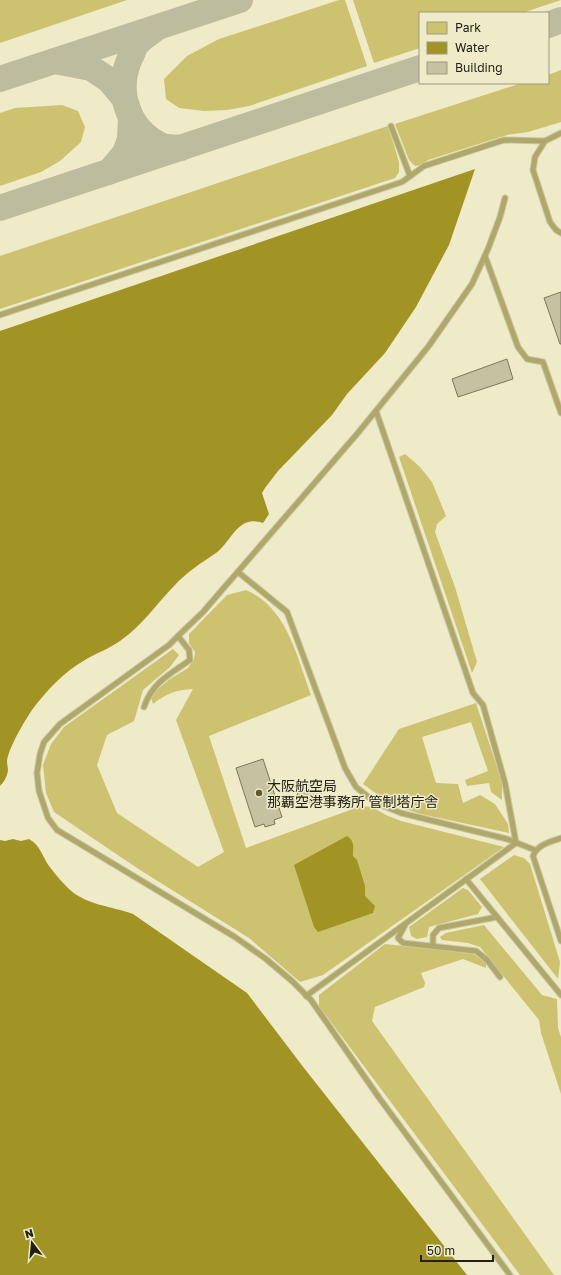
<svg xmlns="http://www.w3.org/2000/svg" width="561" height="1275" font-family="'Golos Text','Noto Sans JP',sans-serif">
<style>
.green{fill:#ccc26f}
.water{fill:#a19424}
.lines{fill:none;stroke-linecap:round;stroke-linejoin:round}
.taxiway{stroke:#bebc9e;stroke-width:26}
.building{fill:#c5c2a1;stroke:#7b7759}
.service-casing{stroke:#cac6a8;stroke-width:7}
.service{stroke:#afa869;stroke-width:5}
.poi-dot{fill:#615b27;stroke:#efebc9;stroke-width:1.5}
.labels{text-anchor:middle;dominant-baseline:central;stroke-width:3;stroke-linejoin:round;paint-order:stroke}
.poi-label{font-size:14px;fill:#212013;stroke:#efebc9;text-anchor:start}
</style>
<rect width="100%" height="100%" fill="#efebc9"/>
<g class="green">
<path d="M0,0H127L0,43Z"/>
<path d="M339,0H345L367,66L249,106L227,110L204,111L179,108L166,99L164,79L187,56L219,39Z"/>
<path d="M353,0H561L522,13H420V48L374,63Z"/>
<path d="M561,70V122L528,132L507,135L428,160L421,165L415,166L409,160L395,124L522,83H548V75Z"/>
<path d="M62,105L78,111L85,127L81,142L60,161L41,172L0,186V113L15,108Z"/>
<path d="M388,126L399,162V172L395,178L0,309V256Z"/>
<path d="M405,454L420,467L432,482L446,516L437,524L435,532L455,587L477,662L472,673L399,457Z"/>
<path d="M246,590C287,607 297,657 311,695L209,736L246,848L361,806L372,807L386,815L401,821L504,847L323,975L300,982L249,938L140,870L54,812L46,793L43,765L51,744L64,727L173,649L179,655L170,667L143,690L134,721L107,735L97,765L117,813L198,867L224,852L176,720L193,689C176,690 167,693 153,704L151,698L158,689L170,679L188,668L194,659L195,652L189,643V634L227,595Z"/>
<path d="M476,703L502,782V800L491,792L489,783L467,786L465,780L488,771L471,722L422,737L436,783L458,784L463,803L480,795L495,804L508,824L509,833L421,814L392,805L363,784L399,729Z"/>
<path d="M514,855L524,858L530,864L560,962L558,979L480,879Z"/>
<path d="M463,888L468,890L482,907L478,914L429,927L427,937L417,939L411,936L409,927Z"/>
<path d="M484,925L542,995L557,999L558,1028L561,1037V1094L541,1033L539,1020L480,947L468,943L442,940L440,937L446,933Z"/>
<path d="M385,944L472,953L486,963V968L463,959L421,973L425,983L424,987L375,1007L372,1021L554,1275H520L319,1006V995Z"/>
</g>
<g class="water">
<path d="M475,169L449,245L416,307L385,353L347,394L332,415L278,471L265,488L262,493L269,514L263,523C238,514 232,541 216,553C201,563 187,572 175,585C157,603 142,626 120,641C109,649 96,653 85,660C64,672 47,690 32,710C24,722 9,747 7,761C7,764 8,768 8,771C7,777 4,782 0,786V331Z"/>
<path d="M347,836C355,841 353,847 353,856L357,860L365,886V896L375,906L373,913L318,932L314,927L294,865Z"/>
<path d="M13,839L21,841L29,839C41,846 42,856 49,866C55,874 61,881 68,888C85,905 111,906 133,914L247,993L304,1068L467,1275H0V840L5,841Z"/>
</g>
<g class="lines">
<g class="taxiway">
<path d="M548,25L561,20"/>
<path d="M155,29C149,34 140,39 136,45C134,48 133,53 131,56C115,89 126,128 160,145C165,148 174,147 181,148"/>
<path d="M55,61L91,68L109,80L124,98L131,118L130,139L125,153L109,172"/>
<path d="M0,79L240,0"/>
<path d="M0,208L420,68"/>
</g>
</g>
<g class="building">
<path d="M561,292V344H560L544,298Z"/>
<path d="M507,359L513,379L458,397L452,379Z"/>
<path d="M263,759L282,817L274,820L275,824L265,827L264,824L255,827L236,768Z"/>
<path d="M307,785L320,786L322,793L310,802L300,801L297,794Z"/>
</g>
<g class="lines">
<defs>
<g id="service">
<path d="M391,126L410,176"/>
<path d="M561,133L545,141L535,157L533,170L550,222L556,230L561,233"/>
<path d="M505,198L500,217L488,249L472,284L428,347L357,434L203,612L178,636L169,645L60,724L44,742L40,754L37,773L39,791L48,818L57,830L235,937L266,959L292,981L311,1000L380,1099L510,1275"/>
<path d="M485,256L518,347L527,359L543,362L561,413"/>
<path d="M0,315L402,182L424,166L504,140L545,141"/>
<path d="M238,572L287,612L345,768L356,787L376,803L401,813L507,839L535,850"/>
<path d="M144,707C152,683 170,674 190,660L189,650L178,636"/>
<path d="M561,838C550,842 538,844 533,856L561,941"/>
<path d="M466,879L561,995"/>
<path d="M405,925L398,938L403,943L476,951L487,960L500,977"/>
<path d="M433,946V935L439,928L497,917"/>
<path d="M306,996L516,843L505,783L483,705L473,693L376,411"/>
</g>
</defs>
<use href="#service" class="service-casing"/>
<use href="#service" class="service"/>
</g>
<circle class="poi-dot" cx="259" cy="793" r="4"/>
<g class="labels">
<g class="poi-label">
<text x="267" y="785">大阪航空局<tspan x="267" dy="16">那覇空港事務所 管制塔庁舎</tspan></text>
</g>
</g>
<rect x="419" y="12" width="130" height="72" fill="#efebc9" stroke="#9d9a80"/>
<rect x="427" y="22" width="20" height="12" fill="#ccc26f" stroke="#9d9a80"/>
<text x="455" y="32" font-size="12" fill="#212013">Park</text>
<rect x="427" y="42" width="20" height="12" fill="#a19424" stroke="#9d9a80"/>
<text x="455" y="52" font-size="12" fill="#212013">Water</text>
<rect x="427" y="62" width="20" height="12" fill="#c5c2a1" stroke="#9d9a80"/>
<text x="455" y="72" font-size="12" fill="#212013">Building</text>
<g transform="translate(32 1243) rotate(344)" stroke="#efebc9" stroke-width="3" paint-order="stroke">
<path d="M0-3L7 15L0 10L-7 15Z" fill="#212013"/>
<text y="-6" font-size="11" font-weight="bold" text-anchor="middle" fill="#212013">N</text>
</g>
<path d="M421 1255v6h72v-6" fill="none" stroke="#212013" stroke-width="2"/>
<text x="427" y="1255" font-size="12" fill="#212013" stroke="#efebc9" stroke-width="3" paint-order="stroke">50 m</text>
</svg>
